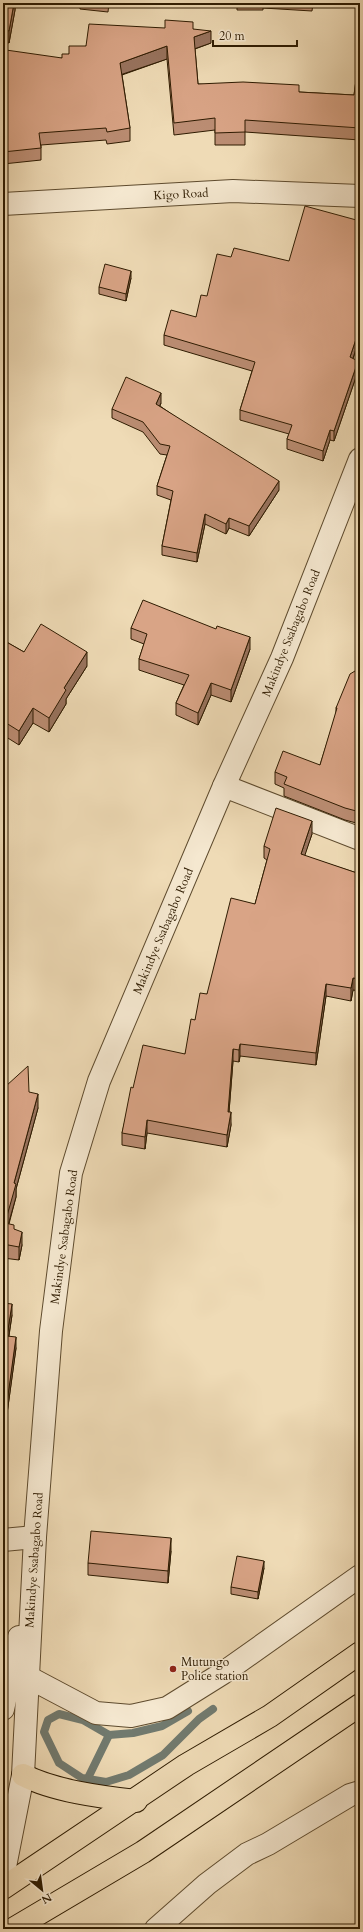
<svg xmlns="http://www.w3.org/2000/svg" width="363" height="1932" font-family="Cardo,serif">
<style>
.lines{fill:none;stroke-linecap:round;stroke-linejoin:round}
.stream{stroke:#717a6f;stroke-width:8}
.minor-casing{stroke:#5e4b2e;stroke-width:24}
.highway-casing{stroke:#2e1b01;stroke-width:24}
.minor{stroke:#f5e8d0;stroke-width:22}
.highway{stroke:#efdbb6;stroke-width:22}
.wall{fill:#bb8d73;stroke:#2e1b01}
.shaded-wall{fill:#98735e;stroke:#2e1b01}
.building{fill:#d9a486;stroke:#2e1b01}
.poi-dot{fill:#8f2418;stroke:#f5e8d0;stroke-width:1.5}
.labels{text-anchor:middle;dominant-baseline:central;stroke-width:3;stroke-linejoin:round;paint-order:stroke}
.street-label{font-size:12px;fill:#2e1b01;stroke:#f5e8d0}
.poi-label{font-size:12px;fill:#2e1b01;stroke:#f5e8d0;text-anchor:start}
</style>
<rect width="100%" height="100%" fill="#efdbb6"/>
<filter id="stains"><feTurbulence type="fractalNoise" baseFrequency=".005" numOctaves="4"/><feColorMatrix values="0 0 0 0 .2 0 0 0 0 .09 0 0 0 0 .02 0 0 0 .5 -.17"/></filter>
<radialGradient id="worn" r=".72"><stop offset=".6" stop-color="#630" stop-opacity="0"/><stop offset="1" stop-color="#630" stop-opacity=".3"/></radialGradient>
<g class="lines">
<g class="stream">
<path d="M188,1711L162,1726L133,1733L109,1735L83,1720L59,1714L48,1720L44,1732L59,1763L82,1778L106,1782L129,1775L163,1755L199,1719L213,1709"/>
<path d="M87,1780L109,1735"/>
</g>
<defs>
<g id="minor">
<path d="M3,204L233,191L360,196"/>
<path d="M224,786L360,839"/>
<path d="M3,1540L35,1537"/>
<path d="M28,1677L96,1713L131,1716L167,1708L223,1673L360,1576"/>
<path d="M3,1709L19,1637"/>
<path d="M3,1877L23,1775L35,1537L51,1331L71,1173L99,1081L224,786L282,658L360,459"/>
<path d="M156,1929L207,1884L247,1854L268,1844L350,1795L360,1792"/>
</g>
<g id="highway">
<path d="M23,1775C54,1791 101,1797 136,1801"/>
<path d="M3,1888L186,1765L270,1716L360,1653"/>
<path d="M13,1929L143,1852L360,1705"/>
</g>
</defs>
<use href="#minor" class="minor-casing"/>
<use href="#highway" class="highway-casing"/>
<use href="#minor" class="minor"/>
<use href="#highway" class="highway"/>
</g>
<g class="wall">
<path d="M3,3H15V10L9,43L3,42Z"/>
<path d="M70,3H109L108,12L80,9V4Z"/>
<path d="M237,3H313L312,11L263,8V10H237Z"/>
<path d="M193,29L211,43L195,49L198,84L299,92L354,95L360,50V140L245,132V145H215V130L174,135L167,59L122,75L130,128V141L107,144L106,140L41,145V160L3,164V70L62,58L69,54L86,46Z"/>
<path d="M131,278L126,301L99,294V287Z"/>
<path d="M196,317L360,337L353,359L358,371L334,441L330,440L323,461L287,449V439L289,434L240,420V410L252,371L164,345V335Z"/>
<path d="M161,403L160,406L279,490L249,536L229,528L226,534L205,524L197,562L162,555V546L171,500L157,495V486L167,455L160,454L143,432L112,418V409Z"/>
<path d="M131,628L250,649L231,702L211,695L198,725L176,715V703L184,685L139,670V659L144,644L131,639Z"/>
<path d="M3,640L24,652L87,666L66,699V704L49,732L33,723L19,745L3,735Z"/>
<path d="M360,668V824L345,820L284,796V788L275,784V772L320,765L336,714V708Z"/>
<path d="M312,834L304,856L360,874V991L353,990L351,1001L326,996L316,1065L240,1056L239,1062L233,1061L229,1112L231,1125L227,1147L147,1133L145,1149L122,1145V1133L133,1088L185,1054L195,1020L207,994L255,904L267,860L264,858V846Z"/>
<path d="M3,1085L29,1092L38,1108L16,1189V1197L9,1224L14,1229L22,1245L19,1260L3,1258Z"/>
<path d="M3,1303L12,1315L9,1336L16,1348L6,1421H3Z"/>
<path d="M3,1497L4,1503V1518H3Z"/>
<path d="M171,1551L168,1583L88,1575V1563Z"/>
<path d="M264,1568L258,1599L231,1594V1587Z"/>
</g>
<g class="shaded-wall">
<path d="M14,3H15V10L9,43V31Z"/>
<path d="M211,31V43L194,49V37Z"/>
<path d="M167,46V59L120,75V63Z"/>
<path d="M131,271V278L126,301V294Z"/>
<path d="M360,327V337L350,367V357Z"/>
<path d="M358,361V371L334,441V431Z"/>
<path d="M161,393V403L156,413V404Z"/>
<path d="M330,430V440L323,461V451Z"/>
<path d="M279,481V490L249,536V526Z"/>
<path d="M205,514V524L197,562V553Z"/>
<path d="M229,518V528L226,534V524Z"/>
<path d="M250,637V649L231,702V690Z"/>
<path d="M87,652V666L66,699V704L49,732V718L64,688Z"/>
<path d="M211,683V695L198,725V713Z"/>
<path d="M33,708V723L19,745V731Z"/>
<path d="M312,821V834L301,867V854Z"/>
<path d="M353,978V990L351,1001V988Z"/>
<path d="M326,984V996L316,1065V1053Z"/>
<path d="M240,1044V1056L239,1062V1050Z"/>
<path d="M233,1049V1061L228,1124V1112Z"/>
<path d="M38,1094V1108L16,1189V1197L5,1236V1223L14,1183Z"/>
<path d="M231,1112V1125L227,1147V1135Z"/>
<path d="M147,1120V1133L145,1149V1137Z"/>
<path d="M22,1232V1245L19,1260V1247Z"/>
<path d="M12,1304V1315L7,1347V1336Z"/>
<path d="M16,1337V1348L6,1421V1410Z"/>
<path d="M171,1538V1551L168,1583V1571Z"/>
<path d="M264,1561V1568L258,1599V1592Z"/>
</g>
<g class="building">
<path d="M3,3H14L9,31L3,29Z"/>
<path d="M165,20L193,22V29L211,31L194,37L198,84L243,82L299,85V92L354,95L360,50V128L245,120V132L215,133V118L174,123L167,46L120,63L130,128L107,132L106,128L39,133L41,148L3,152V70L6,50L62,58V54H69V46H86L89,24L165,28Z"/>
<path d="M305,206L360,221V327L350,357L358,361L334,431L330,430L323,451L287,439L292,425L240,410L255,362L164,335L171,310L196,317L201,295L207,296L217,254L231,257L234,248L289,261Z"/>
<path d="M105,264L131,271L126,294L99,287Z"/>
<path d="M126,377L161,393L156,404L279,481L249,526L229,518L226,524L205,514L197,553L162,546L173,491L157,486L170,446L160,444L143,422L112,409Z"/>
<path d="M143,600L216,629L217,626L250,637L231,690L211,683L198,713L176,703L189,675L139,659L147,634L131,628Z"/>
<path d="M41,624L87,652L64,688L66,690L49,718L33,708L19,731L3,721V640L24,652Z"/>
<path d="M360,668V812L345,808L284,784L287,777L275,772L283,751L320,765L337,708H336L350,674Z"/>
<path d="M276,808L312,821L301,854L360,874V979L353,978L351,988L326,984L316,1053L240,1044L239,1050L233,1049L228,1112H231L227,1135L147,1120L145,1137L122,1133L131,1087L133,1088L143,1045L185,1054L191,1019L195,1020L200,993L207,994L231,898L255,904L270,849L264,846Z"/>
<path d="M28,1066L29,1092L38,1094L14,1183L16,1184L5,1223L14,1225V1229L22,1232L19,1247L3,1244V1085L6,1086Z"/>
<path d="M3,1303L12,1304L7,1336L16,1337L6,1410H3Z"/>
<path d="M91,1531L171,1538L168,1571L88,1563Z"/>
<path d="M237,1556L264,1561L258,1592L231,1587Z"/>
</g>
<circle class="poi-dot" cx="173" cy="1669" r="4"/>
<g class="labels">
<g class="street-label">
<text transform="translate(181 194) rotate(-3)">Kigo Road</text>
<text transform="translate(291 633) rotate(-68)">Makindye Ssabagabo Road</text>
<text transform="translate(163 931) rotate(-67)">Makindye Ssabagabo Road</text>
<text transform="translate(64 1237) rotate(-82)">Makindye Ssabagabo Road</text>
<text transform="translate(34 1560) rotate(-86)">Makindye Ssabagabo Road</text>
</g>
<g class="poi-label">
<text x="181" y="1662">Mutungo<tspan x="181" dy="14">Police station</tspan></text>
</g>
</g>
<rect width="363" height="1932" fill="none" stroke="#efdbb6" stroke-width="16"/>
<rect x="4" y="4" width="355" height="1924" fill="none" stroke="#2e1b01" stroke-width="2"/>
<rect x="8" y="8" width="347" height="1916" fill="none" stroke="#2e1b01"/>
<g transform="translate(42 1890) rotate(151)" stroke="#f5e8d0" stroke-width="3" paint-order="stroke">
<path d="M0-3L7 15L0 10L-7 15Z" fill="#2e1b01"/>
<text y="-6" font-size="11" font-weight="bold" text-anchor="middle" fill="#2e1b01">N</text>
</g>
<path d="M213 40v6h84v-6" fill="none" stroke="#2e1b01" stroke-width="2"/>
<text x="219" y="40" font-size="12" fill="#2e1b01" stroke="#f5e8d0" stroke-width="3" paint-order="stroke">20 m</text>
<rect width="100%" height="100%" filter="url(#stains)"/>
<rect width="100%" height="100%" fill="url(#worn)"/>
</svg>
